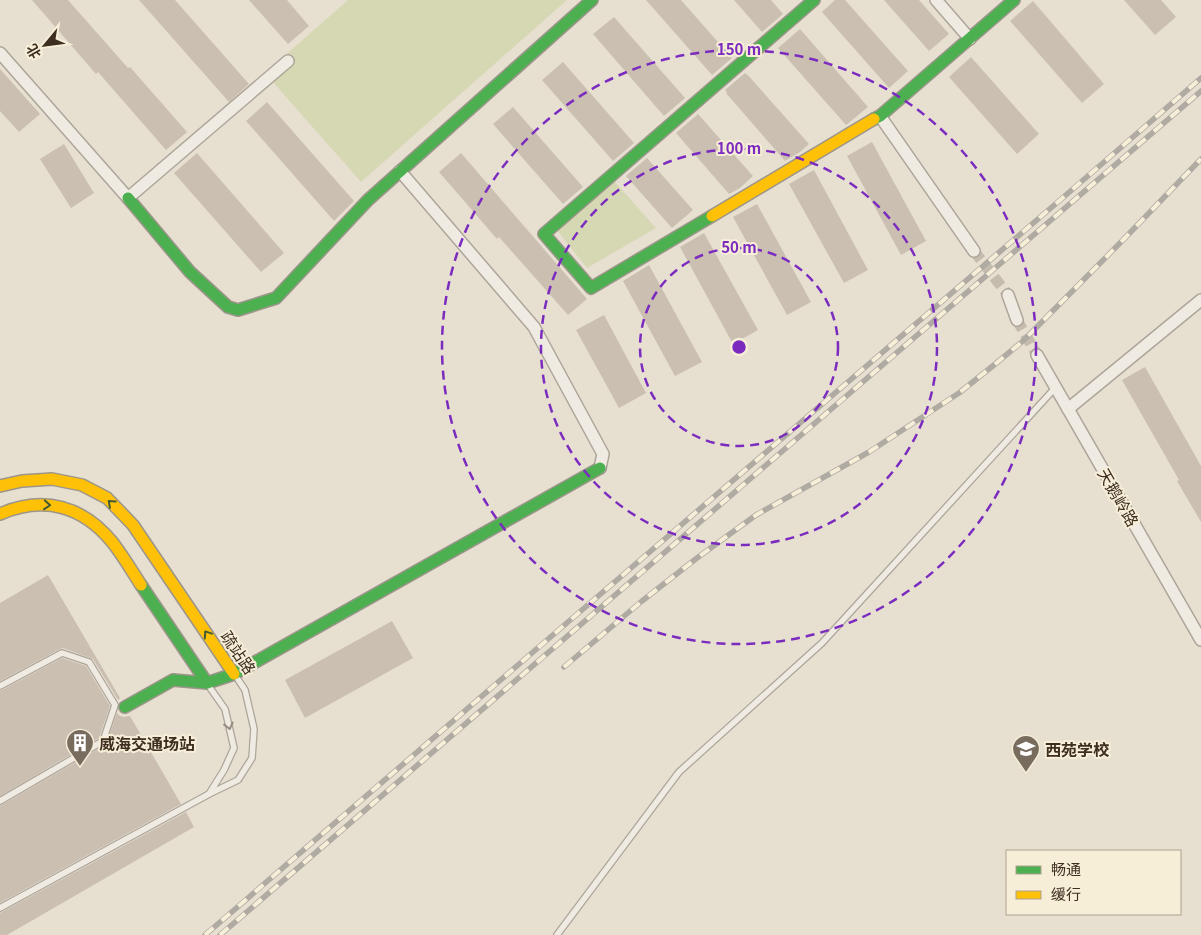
<svg xmlns="http://www.w3.org/2000/svg" width="1201" height="935" font-family="Georgia,'Noto Sans SC',serif">
<style>
.green{fill:#d6d7b3}
.building{fill:#cbbfb2}
.lines{fill:none;stroke-linecap:round;stroke-linejoin:round}
.street-tunnel{stroke:#c5bcae;stroke-width:11;stroke-dasharray:11 5.5;stroke-linecap:butt}
.lane-casing{stroke:#ada599;stroke-width:8}
.street-casing{stroke:#ada599;stroke-width:14}
.fast-casing{stroke:#9c958a;stroke-width:14}
.slow-casing{stroke:#9c958a;stroke-width:14}
.lane{stroke:#efebe3;stroke-width:5.5}
.street{stroke:#efebe3;stroke-width:11}
.fast{stroke:#4caf50;stroke-width:11}
.slow{stroke:#ffc107;stroke-width:11}
.rail-casing{stroke:#afaaa2;stroke-width:5.5}
.rail{stroke:#f7eed8;stroke-width:4;stroke-dasharray:11;stroke-linecap:butt}
.oneway{stroke:#425b31}
.oneway2{stroke:#968c82}
.ring{fill:none;stroke:#7b2cbf;stroke-width:2.5;stroke-dasharray:9 6}
.labels{text-anchor:middle;dominant-baseline:central;stroke-width:4;stroke-linejoin:round;paint-order:stroke}
.street-label{font-size:16px;fill:#3d2e20;stroke:#f7eed8}
.poi-label{font-size:16px;font-weight:bold;fill:#3d2e20;stroke:#f7eed8;text-anchor:start}
.centre{fill:#7b2cbf;stroke:#f7eed8;stroke-width:2.5}
.ring-label{font-size:15px;text-anchor:middle;font-weight:bold;fill:#7b2cbf;stroke:#f7eed8;stroke-width:4;stroke-linejoin:round;paint-order:stroke}
</style>
<rect width="100%" height="100%" fill="#e7e0d1"/>
<g class="green">
<path d="M348,0H567L361,182L265,73Z"/>
<path d="M613,180L656,228L587,268L556,229Z"/>
</g>
<g class="building">
<path d="M32,0H68L128,68L130,67L187,132L166,150L98,72L96,74Z"/>
<path d="M139,0H175L249,84L229,102Z"/>
<path d="M249,0H287L309,26L288,44Z"/>
<path d="M646,0H681L732,58L712,75Z"/>
<path d="M734,0H771L783,14L762,32Z"/>
<path d="M835,0H845L908,71L889,88L822,12Z"/>
<path d="M884,0H919L949,34L929,51Z"/>
<path d="M1124,0H1161L1176,17L1155,35Z"/>
<path d="M1033,1L1104,84L1082,103L1010,21Z"/>
<path d="M614,17L685,98L664,116L593,34Z"/>
<path d="M800,29L868,107L851,121L846,125L778,48Z"/>
<path d="M971,57L1039,134L1017,154L949,77Z"/>
<path d="M563,62L634,143L613,161L542,80Z"/>
<path d="M0,69L40,114L19,132L0,111Z"/>
<path d="M745,73L747,75V74L809,144L800,152L785,161L726,93L727,92L725,90Z"/>
<path d="M267,102L354,201L334,221L246,121Z"/>
<path d="M513,107L583,187L563,204L493,124Z"/>
<path d="M698,114L753,176L740,188L729,194L676,133Z"/>
<path d="M872,142L926,241L901,255L847,156Z"/>
<path d="M64,144L94,193L71,208L40,159Z"/>
<path d="M197,153L284,253L261,272L174,173Z"/>
<path d="M461,153L587,299L568,315L499,237L497,239L439,172Z"/>
<path d="M647,158L693,210L672,228L626,176Z"/>
<path d="M814,170L868,270L844,283L789,184Z"/>
<path d="M757,204L811,302L787,315L733,217Z"/>
<path d="M704,233L758,330L733,344L680,247Z"/>
<path d="M649,265L702,362L675,376L623,281Z"/>
<path d="M604,315L646,393L619,408L576,330Z"/>
<path d="M1145,367L1201,466V522L1177,481L1179,480L1122,380Z"/>
<path d="M48,575L120,698L118,700L93,659L63,648L60,649L0,681V603Z"/>
<path d="M392,621L413,658L305,718L285,680Z"/>
<path d="M62,658L86,666L110,706L99,738L0,796V691Z"/>
<path d="M117,713L120,716L124,717L130,716L181,804L0,903V806L105,745L107,742Z"/>
<path d="M186,812L194,827L7,935H0V913Z"/>
</g>
<g class="lines">
<g class="street-tunnel">
<path d="M974,251L1008,295"/>
<path d="M1017,320L1037,355"/>
</g>
<defs>
<g id="lane">
<path d="M208,685L225,709L234,748L224,770L209,794L238,780L252,758L254,729L245,690L235,675"/>
<path d="M0,686L62,653L89,662L115,705L103,741L0,801"/>
<path d="M0,908L209,794"/>
<path d="M557,935L679,772L822,643L1056,387"/>
</g>
<g id="street">
<path d="M936,0L970,39"/>
<path d="M0,53L128,198L288,61"/>
<path d="M880,116L974,251"/>
<path d="M400,171L534,327L603,454L600,468"/>
<path d="M1008,295L1017,320"/>
<path d="M1037,355L1201,640"/>
<path d="M1068,409L1201,300"/>
</g>
<g id="fast">
<path d="M874,119L880,116L1014,0"/>
<path d="M128,198L190,272L228,307L238,310L276,298L368,200L592,0"/>
<path d="M712,216L591,288L544,234L814,0"/>
<path d="M141,585L207,683"/>
<path d="M125,707L173,680L207,683L234,674L600,468"/>
</g>
<g id="slow">
<path d="M712,216L874,119"/>
<path d="M0,486L22,481L52,479L82,485L107,498L133,525L234,674"/>
<path d="M0,514C44,495 83,506 113,543C123,556 132,571 141,585"/>
</g>
</defs>
<use href="#lane" class="lane-casing"/>
<use href="#street" class="street-casing"/>
<use href="#fast" class="fast-casing"/>
<use href="#slow" class="slow-casing"/>
<use href="#lane" class="lane"/>
<use href="#street" class="street"/>
<use href="#fast" class="fast"/>
<use href="#slow" class="slow"/>
<defs>
<g id="rail">
<path d="M564,667L642,601L697,558L756,515L869,452L959,393L994,365L1023,341L1123,240L1201,159"/>
<path d="M205,935L554,634L1059,201L1201,78"/>
<path d="M220,935L1201,91"/>
</g>
</defs>
<use href="#rail" class="rail-casing"/>
<use href="#rail" class="rail"/>
</g>
<defs><path id="oneway-chevron" d="M-2-3.5L2.5 0L-2 3.5" fill="none" stroke-width="1.6" stroke-linecap="round" stroke-linejoin="round" transform="scale(1.25)"/></defs>
<g class="oneway">
<use href="#oneway-chevron" transform="translate(111 503) rotate(-138)"/>
<use href="#oneway-chevron" transform="translate(47 505) rotate(5)"/>
<use href="#oneway-chevron" transform="translate(207 634) rotate(-124)"/>
</g>
<use class="oneway2" href="#oneway-chevron" transform="translate(229 726) rotate(76)"/>
<g class="ring">
<circle cx="739" cy="347" r="99"/>
<circle cx="739" cy="347" r="198"/>
<circle cx="739" cy="347" r="297"/>
</g>
<defs>
<symbol id="building-pin" viewBox="-11 -11 22 30"><path d="M0 17L-7.5 6A9.5 9.5 0 1 1 7.5 6Z" fill="#786c5e" stroke="#f7eed8"/><path d="M-4-6H4V6H1V3H-1V6H-4ZM-2.5-4.3h1.7v1.8h-1.7ZM.8-4.3h1.7v1.8H.8ZM-2.5-1h1.7V.8h-1.7ZM.8-1h1.7V.8H.8Z" fill="#fff"/></symbol>
<symbol id="school-pin" viewBox="-11 -11 22 30"><path d="M0 17L-7.5 6A9.5 9.5 0 1 1 7.5 6Z" fill="#786c5e" stroke="#f7eed8"/><path d="M0-5L7-2L0 1L-7-2ZM-4 1L0 2.5L4 1V4Q0 6-4 4Z" fill="#fff"/></symbol>
</defs>
<g fill-rule="evenodd">
<use href="#building-pin" x="64" y="727" width="32" height="43"/>
<use href="#school-pin" x="1010" y="733" width="32" height="43"/>
</g>
<g class="labels">
<g class="street-label">
<text transform="translate(1119 497) rotate(60)">天鹅岭路</text>
<text transform="translate(239 652) rotate(56)">疏站路</text>
</g>
<g class="poi-label">
<text x="99" y="743">威海交通场站</text>
<text x="1045" y="749">西苑学校</text>
</g>
</g>
<circle cx="739" cy="347" r="8" class="centre"/>
<g class="ring-label">
<text x="739" y="55">150 m</text>
<text x="739" y="154">100 m</text>
<text x="739" y="253">50 m</text>
</g>
<rect x="1006" y="850" width="175" height="65" fill="#f7eed8" stroke="#ada18e"/>
<rect x="1016" y="866" width="25" height="8" fill="#4caf50" stroke="#ada18e"/>
<text x="1051" y="875" font-size="15" fill="#3d2e20">畅通</text>
<rect x="1016" y="891" width="25" height="8" fill="#ffc107" stroke="#ada18e"/>
<text x="1051" y="900" font-size="15" fill="#3d2e20">缓行</text>
<g transform="translate(45 45) rotate(241)" stroke="#f7eed8" stroke-width="4" paint-order="stroke">
<path d="M0-4L9 19L0 12L-9 19Z" fill="#3d2e20"/>
<text y="-8" font-size="14" font-weight="bold" text-anchor="middle" fill="#3d2e20">北</text>
</g>
</svg>
